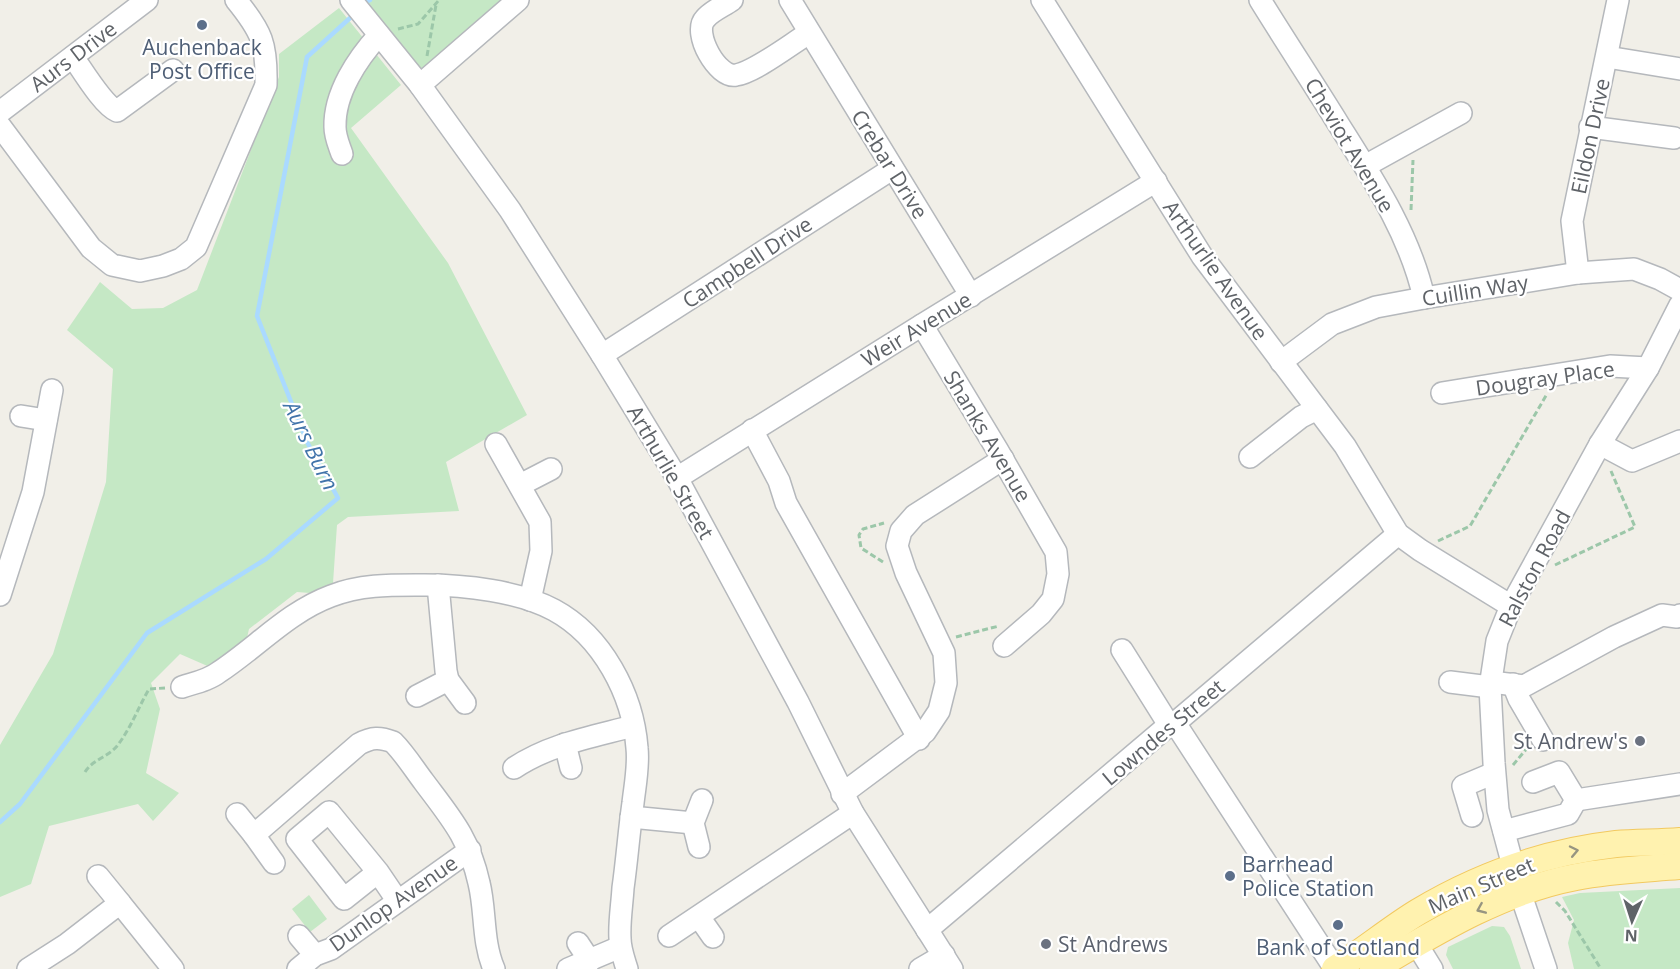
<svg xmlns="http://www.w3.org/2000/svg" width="1680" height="969" font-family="'Open Sans',sans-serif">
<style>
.green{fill:#c5e8c5}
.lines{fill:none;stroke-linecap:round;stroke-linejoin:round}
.stream{stroke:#aadaff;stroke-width:4.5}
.minor-casing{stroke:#b5b8bc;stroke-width:24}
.major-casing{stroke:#f2c960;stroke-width:28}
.path{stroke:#9cc7a9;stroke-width:3;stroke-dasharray:6 3;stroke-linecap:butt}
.minor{stroke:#fff;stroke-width:21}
.major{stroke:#fff2af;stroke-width:26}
.oneway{stroke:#979581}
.service-dot{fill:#5c6f8a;stroke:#fff;stroke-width:2}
.worship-dot{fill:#6b7280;stroke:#fff;stroke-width:2}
.labels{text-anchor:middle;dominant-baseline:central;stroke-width:4.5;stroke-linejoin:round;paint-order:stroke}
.service-label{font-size:21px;fill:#4e5e75;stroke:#fff}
.street-label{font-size:21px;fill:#5f6368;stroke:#fff}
.worship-label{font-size:21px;fill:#5b616d;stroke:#fff;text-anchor:end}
.water-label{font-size:22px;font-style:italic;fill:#4174aa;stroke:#fff}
</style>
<rect width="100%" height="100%" fill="#f1efe8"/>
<g class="green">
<path d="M365,0H513L423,80Z"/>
<path d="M339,8L401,85L351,128L448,263L527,415L446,462L459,511L348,517L337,525L333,583L310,593L297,592L249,629L246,642L212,668L180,654L151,683L160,709L146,773L179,793L153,821L138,804L49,826L31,884L0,897V745L53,654L106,482L113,369L67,330L100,282L132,309L163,308L197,290L279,77V54Z"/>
<path d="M1680,888V969H1574L1568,943L1574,920L1562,897L1580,893Z"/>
<path d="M309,895L327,919L310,932L292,909Z"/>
<path d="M1492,926L1504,927L1510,936L1521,969H1453L1446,955L1448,947Z"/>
</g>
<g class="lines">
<g class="stream">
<path d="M368,1L370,0"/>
<path d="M0,822L20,804L147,633L266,559L338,498L307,442L257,316L307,57L350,18"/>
</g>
<defs>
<g id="minor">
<path d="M351,0L420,85L510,210L602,355L677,478L798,702L853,813L952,969"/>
<path d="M732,0C724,6 711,11 705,19C692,33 718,79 736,75C755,72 791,44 809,33"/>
<path d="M790,0L971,296"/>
<path d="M1042,0L1202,256L1345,446L1398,534L1420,550L1511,606"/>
<path d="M1260,0C1286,42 1313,83 1339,125C1373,179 1410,235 1424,298"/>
<path d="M73,57C83,71 103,105 117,111L173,70"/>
<path d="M1607,57L1680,69"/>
<path d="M420,85L518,0"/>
<path d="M0,112L147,0"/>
<path d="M0,126L91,248L112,265L140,271L163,266L181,259L196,247L266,85C267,44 262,32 236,0"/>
<path d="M1590,127L1674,138"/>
<path d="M342,154C339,145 335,137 335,127C334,93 358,58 379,35"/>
<path d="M1365,166L1461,113"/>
<path d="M1578,273L1572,221L1618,0"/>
<path d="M922,325L998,451L1056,552L1058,574L1053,599L1041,614L1004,646"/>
<path d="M602,355L892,169"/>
<path d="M1281,362L1332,324L1376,307L1424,298L1578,273L1634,269L1660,279L1680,290"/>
<path d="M1442,393L1610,366L1648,368"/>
<path d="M21,416L46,420"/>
<path d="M752,430L779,481L786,503L919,739"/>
<path d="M496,444L540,522L541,551L530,600"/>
<path d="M1600,444L1632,461L1680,441"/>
<path d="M1250,457L1301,417L1317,409"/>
<path d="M677,478L922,325L1156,181"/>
<path d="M520,485L551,469"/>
<path d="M438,585L446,671L448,680L465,703"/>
<path d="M0,595L33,492L52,390"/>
<path d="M1122,650L1169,725"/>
<path d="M1450,682L1490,687"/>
<path d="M1491,682L1524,686L1614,637L1662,615L1677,617L1680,615"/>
<path d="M1513,684L1519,699L1543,740"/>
<path d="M182,687C194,683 209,680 219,672C257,647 288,612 331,596C362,584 393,585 425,585C464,585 519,591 554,610C602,636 633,694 637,748C639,766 635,785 633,803C629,831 627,860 623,888C622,905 619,922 620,938C620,949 624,959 627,969"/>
<path d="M417,696L448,680"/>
<path d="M1175,723L1335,969"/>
<path d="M565,744L571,768"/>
<path d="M514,768C550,744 592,737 633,726"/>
<path d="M1533,782L1559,772L1576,800L1680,784"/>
<path d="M842,794L925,732L939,711L946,683L944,653L906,573L897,546L901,531L915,515L1003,459"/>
<path d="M237,814L254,835L359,744C372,737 380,737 393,742C405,754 414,769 424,782C451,818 469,838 479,883C486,911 482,941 494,969"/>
<path d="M1472,816L1463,786L1494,773"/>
<path d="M631,817L693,823"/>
<path d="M1504,831L1568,814L1576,800"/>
<path d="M254,835L274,863"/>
<path d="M699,847L693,823L702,800"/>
<path d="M378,872L344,899L297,839L329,812L378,872L397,900"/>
<path d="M98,876L120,903"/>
<path d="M699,917L713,937"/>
<path d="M927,930L1169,725L1175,723L1398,534"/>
<path d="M299,936L315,955"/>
<path d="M669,936L853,813"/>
<path d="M578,943L590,961"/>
<path d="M1416,943L1432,969"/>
<path d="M28,969L67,944L120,903L173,969"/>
<path d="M298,969L315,955L331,949L470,850"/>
<path d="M568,969L620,947"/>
<path d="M920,969L944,955"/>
<path d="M1546,969L1520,892L1498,810L1494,763L1490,687L1497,641L1511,606L1600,444L1648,368L1680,305"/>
</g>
<g id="major">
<path d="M1335,969C1364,951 1390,929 1418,912C1478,876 1546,852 1616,844C1637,842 1659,843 1680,841"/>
<path d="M1373,969C1437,931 1502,891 1576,877C1610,870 1645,869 1680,866"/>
</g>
</defs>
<use href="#minor" class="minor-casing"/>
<use href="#major" class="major-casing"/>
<g class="path">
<path d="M398,29L418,24L439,0"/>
<path d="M427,56L436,5"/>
<path d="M1411,210L1413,160"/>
<path d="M1438,541L1470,526L1547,394"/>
<path d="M883,562L861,548L859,535L863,529L884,523"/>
<path d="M1555,565L1635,527L1611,471"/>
<path d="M956,637L999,626"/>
<path d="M1513,765L1528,747"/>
<path d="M85,772C92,760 108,757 117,746C131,728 138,708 149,689L165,688"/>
<path d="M1556,902L1565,911L1601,969"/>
</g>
<use href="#minor" class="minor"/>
<use href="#major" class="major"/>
</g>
<defs><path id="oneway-chevron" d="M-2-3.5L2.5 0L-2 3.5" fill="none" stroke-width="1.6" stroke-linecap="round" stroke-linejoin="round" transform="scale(1.5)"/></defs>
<g class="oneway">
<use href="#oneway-chevron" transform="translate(1574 851) rotate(-12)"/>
<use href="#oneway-chevron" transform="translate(1481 909) rotate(157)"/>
</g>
<g class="service-dot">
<circle cx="202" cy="25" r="6"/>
<circle cx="1230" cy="876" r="6"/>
<circle cx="1338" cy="925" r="6"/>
</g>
<g class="worship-dot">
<circle cx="1640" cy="741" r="6"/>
<circle cx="1046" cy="944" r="6"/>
</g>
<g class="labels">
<g class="service-label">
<text x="202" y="47">Auchenback<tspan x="202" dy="24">Post Office</tspan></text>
<text x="1242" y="864" text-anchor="start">Barrhead<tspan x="1242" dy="24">Police Station</tspan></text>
<text x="1338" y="947">Bank of Scotland</text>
</g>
<g class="street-label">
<text transform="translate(73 56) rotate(-37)">Aurs Drive</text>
<text transform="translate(1590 136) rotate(-78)">Eildon Drive</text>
<text transform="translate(1350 145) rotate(59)">Cheviot Avenue</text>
<text transform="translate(890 164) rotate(58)">Crebar Drive</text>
<text transform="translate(747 262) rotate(-33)">Campbell Drive</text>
<text transform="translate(1216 270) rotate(55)">Arthurlie Avenue</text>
<text transform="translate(1475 290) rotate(-9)">Cuillin Way</text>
<text transform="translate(916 329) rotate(-31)">Weir Avenue</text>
<text transform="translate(1545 378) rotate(-8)">Dougray Place</text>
<text transform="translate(988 436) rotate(59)">Shanks Avenue</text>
<text transform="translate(671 472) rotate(60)">Arthurlie Street</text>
<text transform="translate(1534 568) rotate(-62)">Ralston Road</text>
<text transform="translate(1163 732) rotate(-40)">Lowndes Street</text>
<text transform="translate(1481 885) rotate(-23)">Main Street</text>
<text transform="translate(393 903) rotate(-35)">Dunlop Avenue</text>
</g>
<g class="worship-label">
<text x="1628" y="741">St Andrew's</text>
<text x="1058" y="944" text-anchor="start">St Andrews</text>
</g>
<g class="water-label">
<text transform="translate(312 445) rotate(64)">Aurs Burn</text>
</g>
</g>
<g transform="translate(1632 921) rotate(183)" stroke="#ffffff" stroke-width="4.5" paint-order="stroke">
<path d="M0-4.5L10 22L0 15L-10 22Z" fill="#5f6368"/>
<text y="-9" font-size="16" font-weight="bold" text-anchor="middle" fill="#5f6368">N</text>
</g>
</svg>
